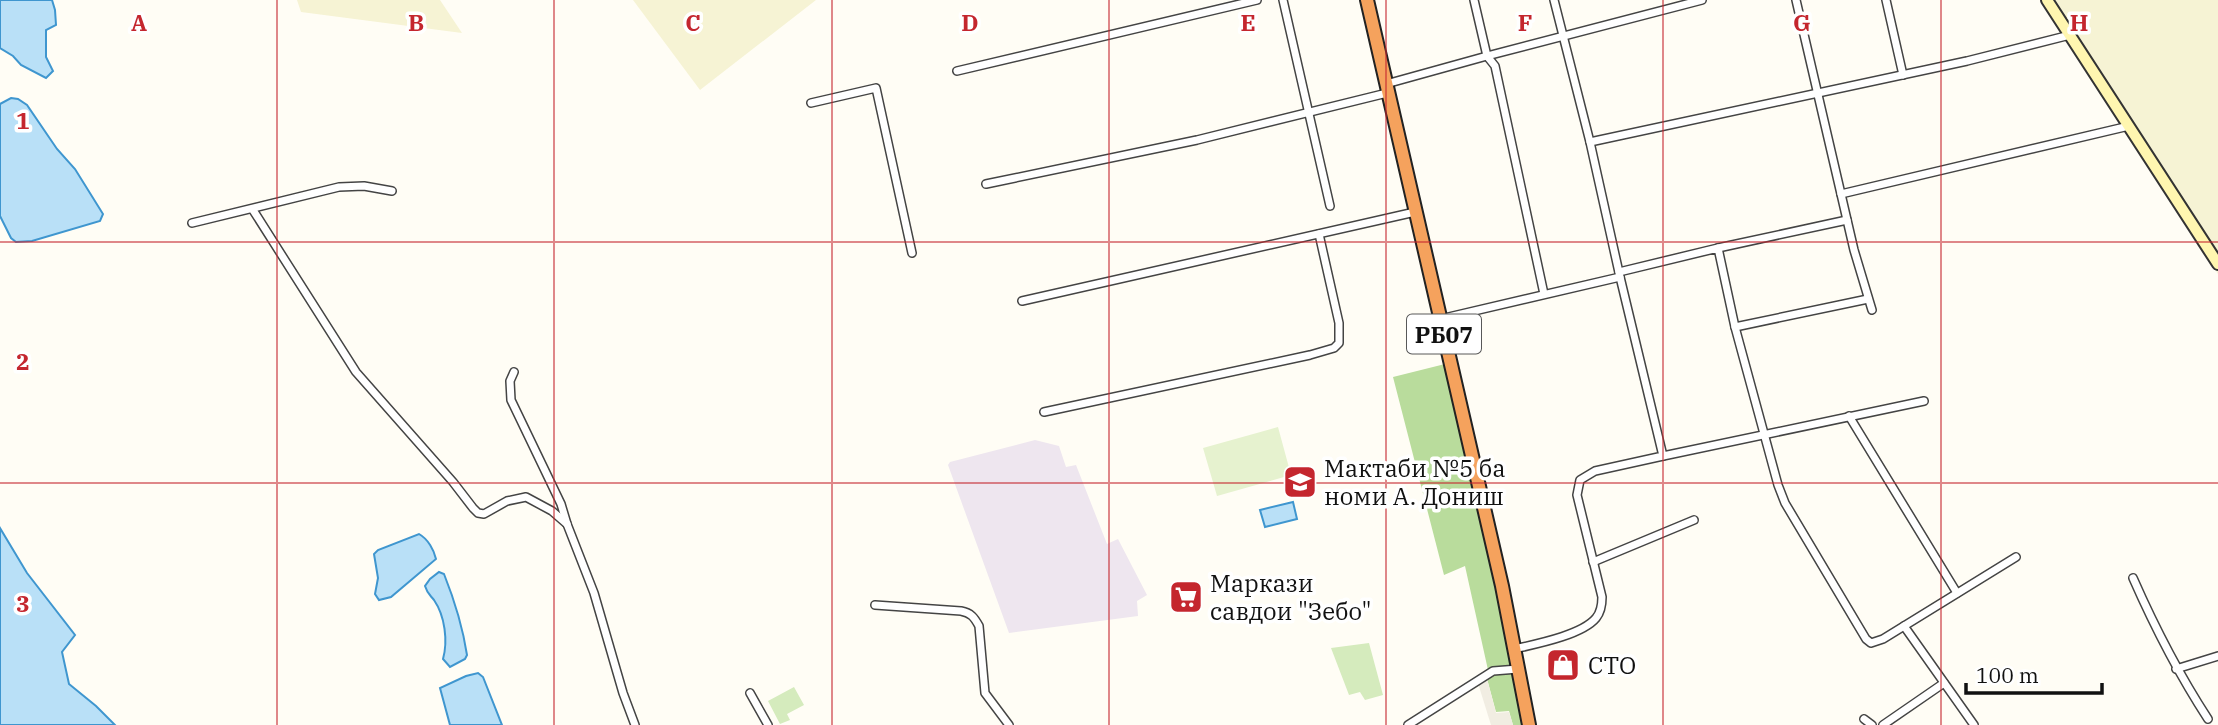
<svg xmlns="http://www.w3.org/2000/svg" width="2218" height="725" font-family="'IBM Plex Serif',serif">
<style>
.industrial{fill:#eee6ef}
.farmland{fill:#f6f3d4}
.green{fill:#d5ebbd}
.forest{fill:#b9dc9c}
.pitch{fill:#e6f2cf}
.plaza{fill:#f1ede2}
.water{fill:#b9e0f7;stroke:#3f96cf;stroke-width:2}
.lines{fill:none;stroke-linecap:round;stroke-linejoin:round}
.street-casing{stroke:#444;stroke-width:10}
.secondary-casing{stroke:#333;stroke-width:14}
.highway-casing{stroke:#222;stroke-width:16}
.street{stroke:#fff;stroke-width:7}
.secondary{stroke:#fff6b0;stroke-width:10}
.highway{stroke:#f5a25d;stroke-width:12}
.grid{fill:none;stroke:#c4262e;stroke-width:2;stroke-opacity:0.55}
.labels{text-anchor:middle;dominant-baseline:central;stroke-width:7;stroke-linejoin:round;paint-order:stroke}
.shield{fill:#fff;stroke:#585858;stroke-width:2}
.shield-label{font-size:23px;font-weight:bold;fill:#111}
.poi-label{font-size:24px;fill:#111;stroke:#fff;text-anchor:start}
.grid-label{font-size:23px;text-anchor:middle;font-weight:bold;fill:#c4262e;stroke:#fff;stroke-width:7;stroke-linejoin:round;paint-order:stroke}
</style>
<rect width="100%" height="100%" fill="#fffdf5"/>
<path class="industrial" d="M1035,440L1059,446L1066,467L1076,465L1107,544L1118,539L1147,595L1137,601L1138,616L1009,633L948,465L950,462Z"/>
<g class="farmland">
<path d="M297,0H440L462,33L301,12Z"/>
<path d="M633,0H816L700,90Z"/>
<path d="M2045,0H2218V274Z"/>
</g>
<g class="green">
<path d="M1369,643L1383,695L1365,700L1360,692L1349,695L1331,648Z"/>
<path d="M794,687L804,705L787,714L790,720L780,724L768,701Z"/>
</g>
<g class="forest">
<path d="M1449,363L1515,666H1495L1488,670L1465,566L1444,575L1393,377Z"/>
<path d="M1518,669L1529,725H1513L1509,711L1496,712L1486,675Z"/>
</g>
<path class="pitch" d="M1278,427L1291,475L1217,496L1203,448Z"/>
<path class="plaza" d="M1486,675L1496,713L1509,712L1513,725H1491L1477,680Z"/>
<g class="water">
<path d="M0,0H52L55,10L56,25L46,30V57L53,71L46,78L21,65L13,56L0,48Z"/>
<path d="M11,98L18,99L27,105L57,149L75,169L103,214L100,221L32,241L16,242L11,238L0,216V104Z"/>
<path d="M1293,502L1297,519L1265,527L1260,510Z"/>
<path d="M0,528L27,573L75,635L62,652L69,684L96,706L115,725H0Z"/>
<path d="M419,534C428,539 434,550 436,559L391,597L379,600L375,594L378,578L374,554L378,550Z"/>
<path d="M439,572L444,574C454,599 463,629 467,655L465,659L450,667L443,659C448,641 445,616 434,600C429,594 427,593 425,586L430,579Z"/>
<path d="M478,673L483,677L502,725H450L440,688L466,676Z"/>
</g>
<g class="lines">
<defs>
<g id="street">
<path d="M1283,0L1330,206"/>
<path d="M1474,0L1487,56L1495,66L1544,294"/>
<path d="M1796,0L1854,250L1872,310"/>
<path d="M1886,0L1903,75"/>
<path d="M957,71L1257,0"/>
<path d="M1386,84L1487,56L1702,0"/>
<path d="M811,103L876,88L912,253"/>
<path d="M1590,142L1967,61L2070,35"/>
<path d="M986,184L1197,140L1387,93"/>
<path d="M1841,194L2129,126"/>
<path d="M253,210L356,372L453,482L473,508L478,513L484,514L507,501L526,497L552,511L567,524"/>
<path d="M192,223L339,187L364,186L392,191"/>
<path d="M1718,248L1847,220"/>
<path d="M1619,272L1718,248L1735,327L1778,485L1785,503L1866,639L1871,643L1883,639L2016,557"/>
<path d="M1022,301L1415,212"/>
<path d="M1440,319L1620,277"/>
<path d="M1735,327L1868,299"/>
<path d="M514,372L510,381L511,400L561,504L567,524L594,593L623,693L635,725"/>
<path d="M1044,412L1310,355L1334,348L1339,343V323L1319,234"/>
<path d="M1849,416L1957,593"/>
<path d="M1663,456L1924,401"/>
<path d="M1593,562L1694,520"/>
<path d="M2133,578C2155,628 2178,673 2208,719"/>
<path d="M875,605L961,611C971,613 974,617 979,626L985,693L1009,725"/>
<path d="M1904,626L1974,725"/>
<path d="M1514,649C1536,644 1582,635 1596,618C1601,612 1602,604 1602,597L1577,495L1580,480L1595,471L1663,456L1620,277L1590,142L1554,0"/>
<path d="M2176,669L2218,656"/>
<path d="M750,693L768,725"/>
<path d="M1864,719L1872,725"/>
<path d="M1408,725L1493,671L1518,669"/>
<path d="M1883,725L1944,683"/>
</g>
<path id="secondary" d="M2047,0L2218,264"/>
<path id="highway" d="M1367,0L1502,586L1529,725"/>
</defs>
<use href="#street" class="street-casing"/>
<use href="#secondary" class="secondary-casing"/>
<use href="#highway" class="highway-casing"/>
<use href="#street" class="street"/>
<use href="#secondary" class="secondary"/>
<use href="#highway" class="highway"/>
</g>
<path class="grid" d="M277,0V725M554,0V725M832,0V725M1109,0V725M1386,0V725M1663,0V725M1941,0V725M0,242H2218M0,483H2218"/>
<defs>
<symbol id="school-square" viewBox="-11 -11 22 22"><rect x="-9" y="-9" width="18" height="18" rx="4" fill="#c4262e" stroke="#fff"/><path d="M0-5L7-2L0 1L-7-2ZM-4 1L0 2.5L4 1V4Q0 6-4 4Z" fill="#fff"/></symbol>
<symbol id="supermarket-square" viewBox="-11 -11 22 22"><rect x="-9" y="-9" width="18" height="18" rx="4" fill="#c4262e" stroke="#fff"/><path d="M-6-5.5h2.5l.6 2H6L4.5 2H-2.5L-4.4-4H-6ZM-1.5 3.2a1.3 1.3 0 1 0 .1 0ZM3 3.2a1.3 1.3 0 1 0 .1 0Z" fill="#fff"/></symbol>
<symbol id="shop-square" viewBox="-11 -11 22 22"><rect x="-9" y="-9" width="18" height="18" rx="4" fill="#c4262e" stroke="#fff"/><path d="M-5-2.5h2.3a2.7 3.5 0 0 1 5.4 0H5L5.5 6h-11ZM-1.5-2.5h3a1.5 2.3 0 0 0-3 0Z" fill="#fff"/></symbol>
</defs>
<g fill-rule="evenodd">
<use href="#school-square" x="1281" y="463" width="38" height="38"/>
<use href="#supermarket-square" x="1167" y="578" width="38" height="38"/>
<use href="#shop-square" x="1544" y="646" width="38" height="38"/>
</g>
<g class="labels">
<rect class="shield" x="1407" y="314.5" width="74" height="39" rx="5"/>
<g class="shield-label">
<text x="1444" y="334">РБ07</text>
</g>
<g class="poi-label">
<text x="1324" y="468">Мактаби №5 ба<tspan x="1324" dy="28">номи А. Дониш</tspan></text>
<text x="1210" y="583">Маркази<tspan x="1210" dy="28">савдои "Зебо"</tspan></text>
<text x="1588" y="665">СТО</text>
</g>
</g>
<g class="grid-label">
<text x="139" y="31">A</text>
<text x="416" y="31">B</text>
<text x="693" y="31">C</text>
<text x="970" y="31">D</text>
<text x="1248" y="31">E</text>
<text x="1525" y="31">F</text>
<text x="1802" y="31">G</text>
<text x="2079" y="31">H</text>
<text x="23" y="129">1</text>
<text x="23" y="370">2</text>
<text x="23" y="612">3</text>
</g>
<path d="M1966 683v10h136v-10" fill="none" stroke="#111111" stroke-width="3.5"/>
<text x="1976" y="683" font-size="21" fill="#111111" stroke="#ffffff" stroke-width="5" paint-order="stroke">100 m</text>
</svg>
